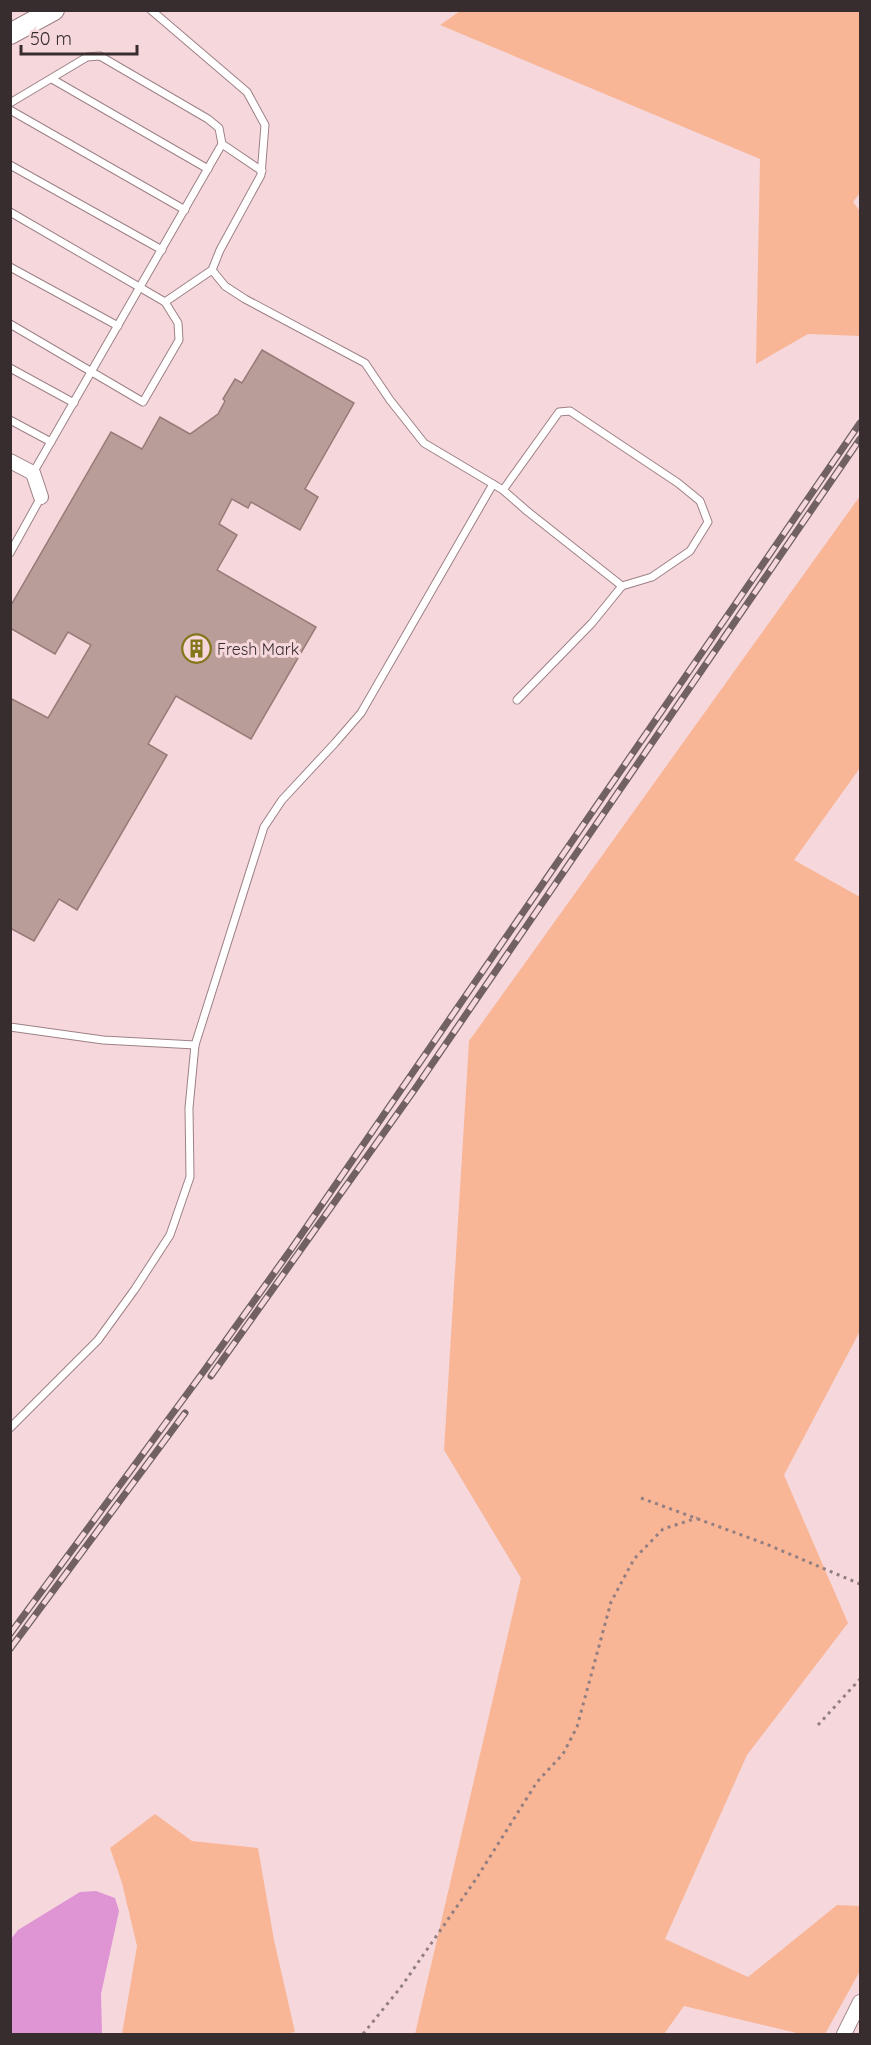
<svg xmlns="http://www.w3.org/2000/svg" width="871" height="2045" font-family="Quicksand,sans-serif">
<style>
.green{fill:#f8b697}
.water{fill:#df94d4}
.building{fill:#b99d99;stroke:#967b77;stroke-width:1.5}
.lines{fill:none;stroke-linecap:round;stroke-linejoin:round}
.lane-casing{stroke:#9d8185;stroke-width:9}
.street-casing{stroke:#9d8185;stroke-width:16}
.secondary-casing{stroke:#9d8185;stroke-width:22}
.path{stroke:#937f82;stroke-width:3;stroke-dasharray:3 4.5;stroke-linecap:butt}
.lane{stroke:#fff;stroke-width:7}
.street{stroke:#fff;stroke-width:14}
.secondary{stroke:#fff;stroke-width:20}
.rail-casing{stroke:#716163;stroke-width:7}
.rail{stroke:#f6d8dc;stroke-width:4.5;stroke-dasharray:14;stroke-linecap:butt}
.labels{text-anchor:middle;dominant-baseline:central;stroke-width:6;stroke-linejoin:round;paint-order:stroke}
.poi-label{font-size:16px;fill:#382d2e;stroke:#f6d8dc;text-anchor:start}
</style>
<rect width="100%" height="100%" fill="#f6d8dc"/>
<g class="green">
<path d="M460,11H860V193L853,202L860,211V336L808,334L756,364L760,159L440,25Z"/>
<path d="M860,496V768L794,860L860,897V1331L784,1475L848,1623L747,1755L665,1939L748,1977L837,1905L860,1906V1971L825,2034H801L684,2006L664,2034H415L521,1578L444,1450L469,1041Z"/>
<path d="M155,1814L192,1841L258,1848L274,1940L295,2032L284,2034H122L137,1946L122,1883L110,1848Z"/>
</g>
<path class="water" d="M96,1891L115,1898L119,1911L101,1994L102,2034H11V1939L18,1930L80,1892Z"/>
<path class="building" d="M262,350L354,403L305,489L318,497L300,530L251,502L248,508L232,499L219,524L237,535L217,570L316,627L251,739L176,696L148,744L167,755L77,910L59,899L34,941L10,928V698L48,718L91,645L68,632L55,654L10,628V607L111,432L142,449L160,417L190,434L218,414L225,401L223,399L235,379L242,383Z"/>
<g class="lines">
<defs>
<g id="lane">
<path d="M151,10L247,92L265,125L261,175L220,250L212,270L165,302"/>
<path d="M52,79L208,169"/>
<path d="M10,103L87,57L100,56L208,119L219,128L222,144L262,171"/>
<path d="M10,110L185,210"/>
<path d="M10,165L162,250"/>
<path d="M10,212L165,302L178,323L179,340L143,402L10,324"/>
<path d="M10,267L118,326"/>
<path d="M212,270L225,286L245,299L365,363L390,400L424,443L503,490L527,511L622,586L652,577L690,551L708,522L700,501L678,483L570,411L559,412L503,490"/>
<path d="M10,368L74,403"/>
<path d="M10,420L51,442"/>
<path d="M33,473L222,144"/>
<path d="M10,553L41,497"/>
<path d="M517,700L592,623L622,586"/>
<path d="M10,1027L103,1040L195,1045"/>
<path d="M10,1428L98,1340L135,1289L170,1235L190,1177L189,1108L195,1045L264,827L282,800L335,743L361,713L493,484"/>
</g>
<g id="street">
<path d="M10,461L33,473L41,497"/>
<path d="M844,2034L860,2002"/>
</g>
<path id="secondary" d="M10,34L54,10"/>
</defs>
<use href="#lane" class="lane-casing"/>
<use href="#street" class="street-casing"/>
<use href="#secondary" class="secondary-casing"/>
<g class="path">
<path d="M641,1498L766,1544L860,1584"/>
<path d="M818,1725L860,1679"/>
<path d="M363,2034L401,1987L476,1879L537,1782L563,1754L577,1727L611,1602L634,1559L663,1529L697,1518"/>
</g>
<use href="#lane" class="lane"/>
<use href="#street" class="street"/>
<use href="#secondary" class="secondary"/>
<defs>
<g id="rail">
<path d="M211,1376L415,1089L860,439"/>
<path d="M10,1634L201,1375L292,1248L860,423"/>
<path d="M10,1649L185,1413"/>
</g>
</defs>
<use href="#rail" class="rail-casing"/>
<use href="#rail" class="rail"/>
</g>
<defs>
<symbol id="building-ring" viewBox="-11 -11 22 22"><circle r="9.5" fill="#f6d8dc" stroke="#83771b" stroke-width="1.5"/><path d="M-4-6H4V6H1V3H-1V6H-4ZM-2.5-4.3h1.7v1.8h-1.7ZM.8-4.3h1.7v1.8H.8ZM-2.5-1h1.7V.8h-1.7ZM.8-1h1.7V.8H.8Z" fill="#83771b"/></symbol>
</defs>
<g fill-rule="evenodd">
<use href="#building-ring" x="180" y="632" width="33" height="33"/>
</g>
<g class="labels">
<g class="poi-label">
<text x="217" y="649">Fresh Mark</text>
</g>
</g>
<rect width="871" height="2045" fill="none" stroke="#382d2e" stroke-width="24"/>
<path d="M21 45v9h116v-9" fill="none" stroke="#382d2e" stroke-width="3"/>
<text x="30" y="45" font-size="18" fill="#382d2e" stroke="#f6d8dc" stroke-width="4.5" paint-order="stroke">50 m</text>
</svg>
